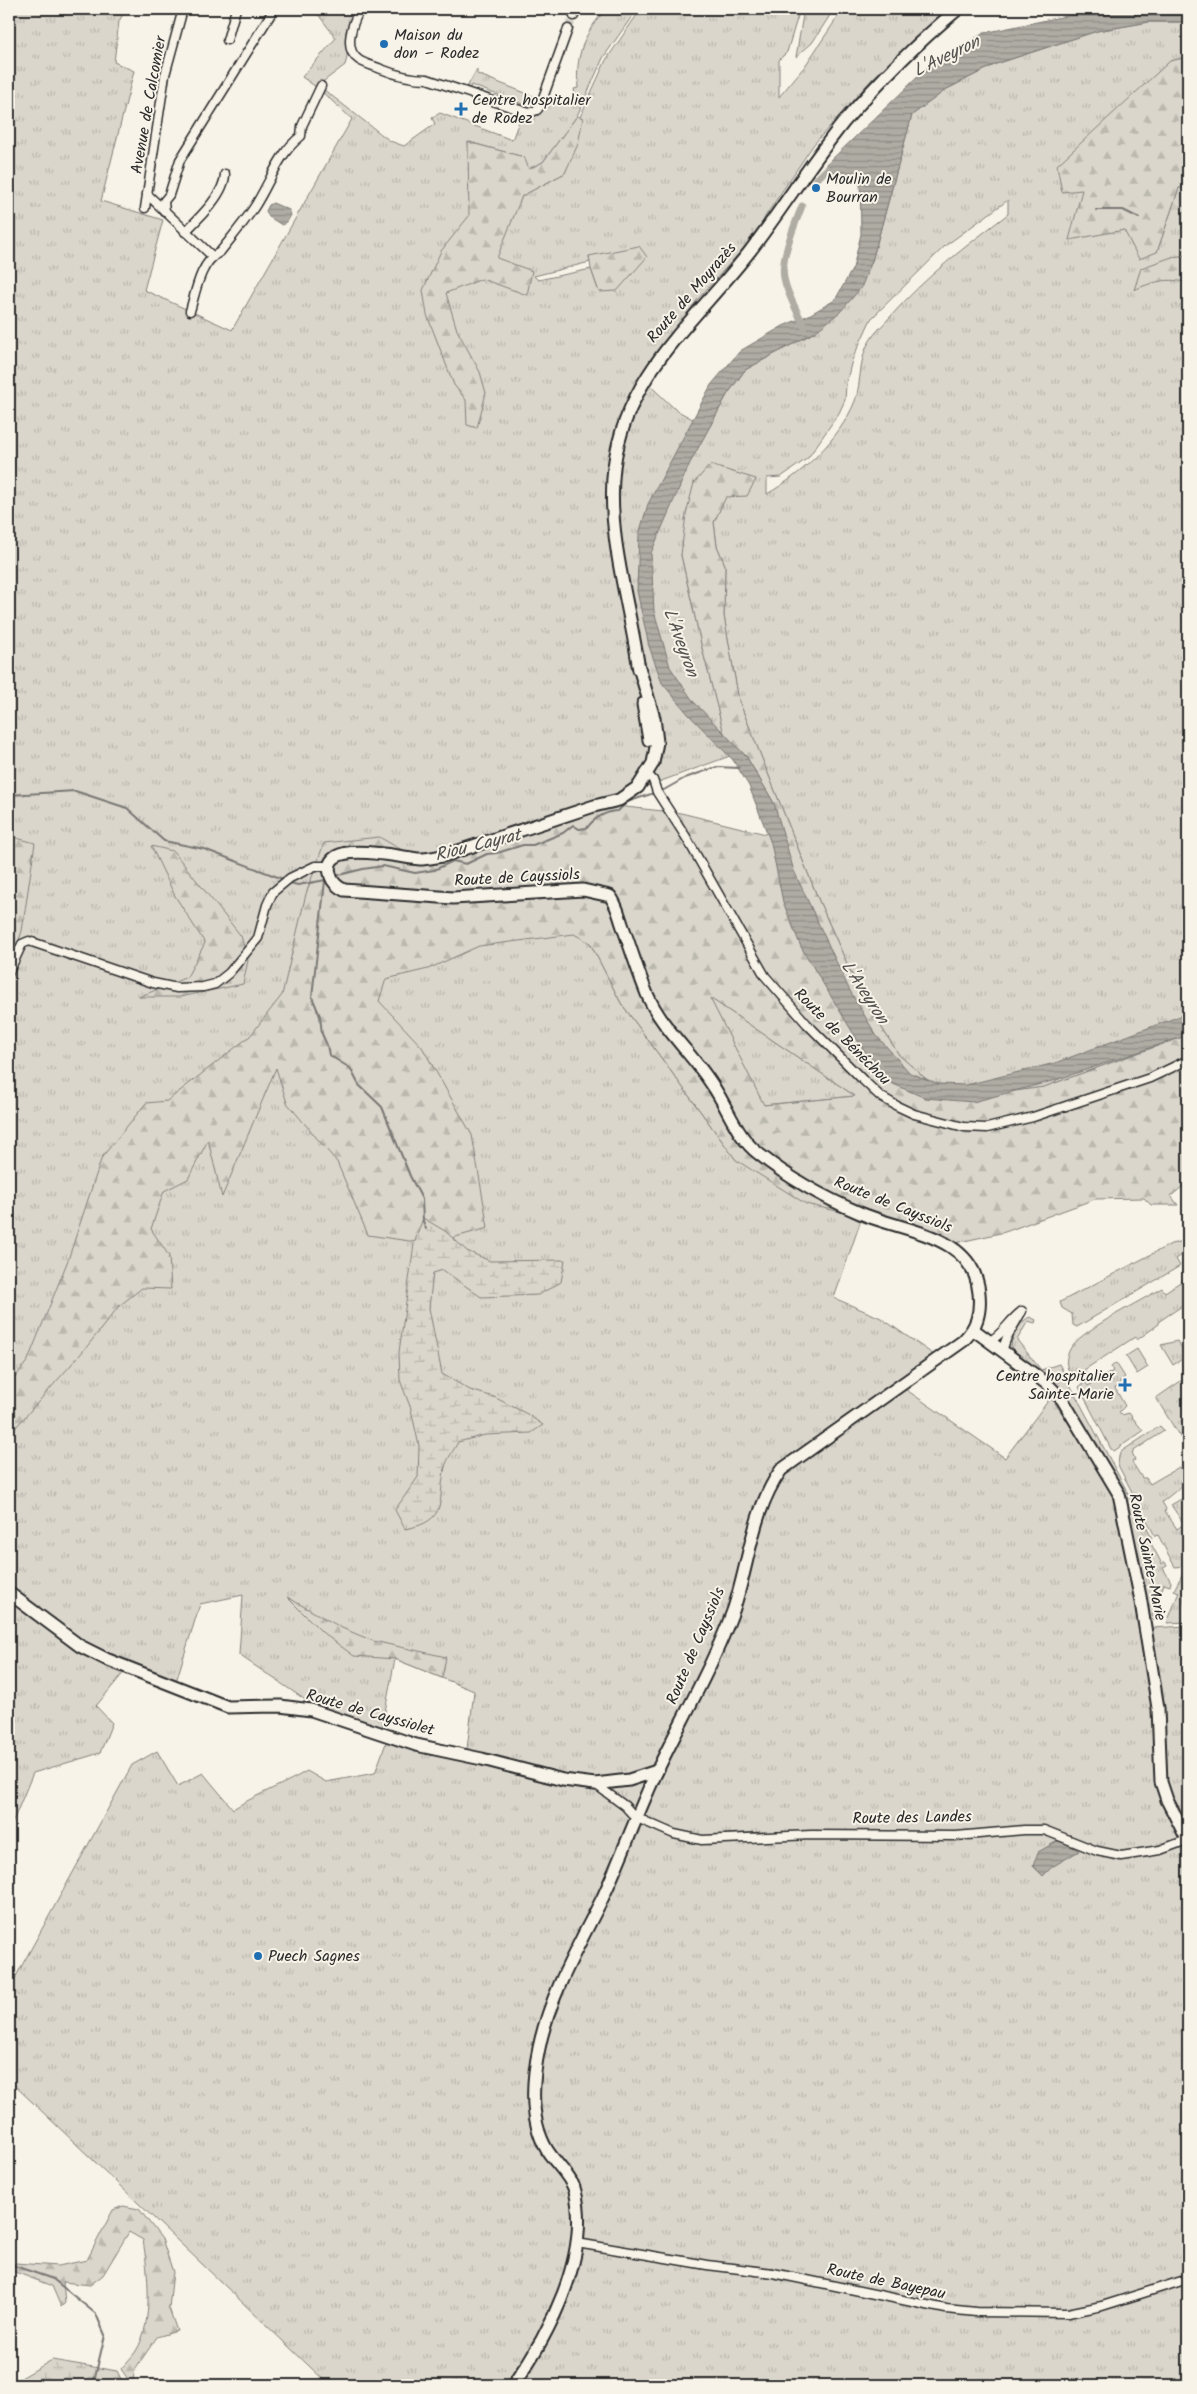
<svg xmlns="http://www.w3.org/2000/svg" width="1197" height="2394" font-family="Kalam,sans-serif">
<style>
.grass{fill:url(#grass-tufts);stroke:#82807c;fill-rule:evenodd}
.forest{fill:url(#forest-firs);stroke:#82807c;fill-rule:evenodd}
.wetland{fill:url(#wetland-marsh);stroke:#82807c}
.park{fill:url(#park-crowns);stroke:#82807c}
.water{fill:url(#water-rules);stroke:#7a7874}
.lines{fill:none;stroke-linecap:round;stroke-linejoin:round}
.stream{stroke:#7a7874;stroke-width:2}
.canal{stroke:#afaca4;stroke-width:7}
.street-tunnel{stroke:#cecbc2;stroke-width:8;stroke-dasharray:8 4;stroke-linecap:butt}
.street-casing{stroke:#2b2b2b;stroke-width:11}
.secondary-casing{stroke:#2b2b2b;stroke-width:15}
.street{stroke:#f7f3e8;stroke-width:8}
.secondary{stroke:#f7f3e8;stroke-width:11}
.poi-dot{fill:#1f6fb2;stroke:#f7f3e8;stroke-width:2}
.labels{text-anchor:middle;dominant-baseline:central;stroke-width:4;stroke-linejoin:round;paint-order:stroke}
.poi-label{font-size:16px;fill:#2b2b2b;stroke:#f7f3e8;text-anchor:start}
.street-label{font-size:16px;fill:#2b2b2b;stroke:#f7f3e8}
.water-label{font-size:18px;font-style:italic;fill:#53524f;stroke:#f7f3e8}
</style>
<defs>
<pattern id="grass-tufts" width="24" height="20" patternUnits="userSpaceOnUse" patternTransform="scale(1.25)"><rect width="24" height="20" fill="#dad6cc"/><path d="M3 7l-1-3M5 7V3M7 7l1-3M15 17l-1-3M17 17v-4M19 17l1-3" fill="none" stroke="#bbb8af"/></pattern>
<pattern id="forest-firs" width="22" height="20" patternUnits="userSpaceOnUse" patternTransform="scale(1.25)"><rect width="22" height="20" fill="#dad6cc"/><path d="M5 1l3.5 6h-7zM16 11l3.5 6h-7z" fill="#bbb8af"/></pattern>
<pattern id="wetland-marsh" width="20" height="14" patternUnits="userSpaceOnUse" patternTransform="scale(1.25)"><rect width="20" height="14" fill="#dad6cc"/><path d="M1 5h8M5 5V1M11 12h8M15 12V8" fill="none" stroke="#bbb8af"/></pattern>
<pattern id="park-crowns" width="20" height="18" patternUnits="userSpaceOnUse" patternTransform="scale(1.25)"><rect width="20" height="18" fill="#dad6cc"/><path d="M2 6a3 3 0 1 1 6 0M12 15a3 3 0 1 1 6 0" fill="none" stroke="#bbb8af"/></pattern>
<pattern id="water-rules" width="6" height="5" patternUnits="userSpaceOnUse" patternTransform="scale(1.25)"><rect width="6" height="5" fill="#afaca4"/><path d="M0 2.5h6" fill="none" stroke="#8f8c86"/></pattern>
</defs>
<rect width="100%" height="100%" fill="#f7f3e8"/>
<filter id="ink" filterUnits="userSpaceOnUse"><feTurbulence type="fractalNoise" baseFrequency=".02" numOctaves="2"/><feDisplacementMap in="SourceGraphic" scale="10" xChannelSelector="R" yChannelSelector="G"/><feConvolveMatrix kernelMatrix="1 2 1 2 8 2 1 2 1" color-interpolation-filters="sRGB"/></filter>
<g filter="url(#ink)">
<g class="grass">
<path d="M9,9H126L119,21L114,62L134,71L101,201L163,220L144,290L232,330L352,119L321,91L323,89L390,141L404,146L435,124L432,118L440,113L512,140L521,116C534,119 541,114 546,101L561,100L562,103L576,99L574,89L578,88C575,57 584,31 607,9H637L603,58L577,116L543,162L529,169L523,157L469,142L512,218L522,196L565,173L583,119L580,117L606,60L641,9H800L787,52L779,60V97L805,66L843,9H949L872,79L814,144L766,215L757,233L698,299L640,376L676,410L709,428L727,395L745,370L815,332L872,261L912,115L947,89L996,64L1097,31L1149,22H1188V57L1170,61L1083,189L1124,229L1157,252L1179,188L1188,186V1035L1044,1087L950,1100L899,1055L861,995L819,901L739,701L724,616L725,565L717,546L714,522L726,496L710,466L681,555L702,648L730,756L598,804L590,943L621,1003L736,1160L862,1217L834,1298L881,1318L934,1355L895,1382L1005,1458L1051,1397L1115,1492L1141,1634L1151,1628L1188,1626V2385H329L9,2080V1989L132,1765L157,1751L178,1786L203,1773L233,1809C257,1794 283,1785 307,1771L326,1782L375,1773L390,1732L467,1749L474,1691L395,1659L382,1727L313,1705L239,1655L243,1595L200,1604L174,1688L125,1671L96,1706L112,1723L100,1753L33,1773L9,1831ZM1008,200V214C966,246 925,277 891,316C884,324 876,331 871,339C858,357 862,382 855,401C840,439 801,475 767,494V478L781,477L808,458L839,413L845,400L846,384L852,360L871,319L945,246ZM589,256L599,292L591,269L538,280L534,276L590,262Z"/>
<path d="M314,9H355L346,31L347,58L345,65L316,87L302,77L336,38Z"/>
<path d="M804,9H834L812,43L796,57Z"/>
<path d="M477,69V74L538,98C535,106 530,110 522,108V104L471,85L469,90L466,89Z"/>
<path d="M709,997L855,1096L763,1105Z"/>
<path d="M1184,1241L1188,1242C1188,1252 1184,1254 1176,1259L1180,1266L1077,1327L1073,1325L1072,1314L1062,1308L1060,1302L1171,1244Z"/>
<path d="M1188,1277V1302L1158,1322L1159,1324L1137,1340L1135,1337L1084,1370L1087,1374L1076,1375L1069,1371C1064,1363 1067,1352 1073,1345C1086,1328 1141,1301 1162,1288L1165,1292Z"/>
<path d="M1030,1317L1036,1320L1035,1323L1028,1321L1017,1340L1041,1370L1059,1364L1152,1538L1149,1540L1162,1564L1165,1562L1167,1566L1163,1568L1171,1582L1170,1586L1164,1584L1152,1616L1156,1618L1155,1620H1149L1127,1504L1070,1404L1011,1347C1011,1337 1021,1320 1030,1317Z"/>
<path d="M1177,1341L1187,1356L1173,1365L1161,1345Z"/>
<path d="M1137,1349L1148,1367L1137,1374L1126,1356Z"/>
<path d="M1116,1363L1125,1377L1120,1381L1122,1385L1115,1388L1125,1406L1119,1412L1122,1415L1129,1413L1143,1431L1114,1451L1111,1449L1079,1387L1085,1382L1088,1386L1113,1371L1111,1367Z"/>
<path d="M1160,1426L1164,1431L1132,1452L1135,1460L1132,1462L1142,1478H1146L1150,1484L1179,1467L1188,1481L1162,1502L1166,1509L1165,1511L1177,1529L1184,1524L1171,1505L1188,1495V1553L1184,1566L1175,1567L1158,1535L1155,1536L1118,1465L1119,1456L1122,1451Z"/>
<path d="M1184,1571L1186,1579L1188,1576L1185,1591L1188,1590V1608L1185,1592C1181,1601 1188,1612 1188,1622L1167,1623L1179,1592L1174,1590Z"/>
</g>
<g class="forest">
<path d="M1188,57V186L1179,188L1157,252L1139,259L1124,230L1069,240L1082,190L1062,192L1057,165L1170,61Z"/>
<path d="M577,116L583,118L578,144L565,173L522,196L497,258L532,271L527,295L482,279L446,293L457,330L480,372L486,393L477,428L467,425L466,400L454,385L427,315L423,290L441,251L469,216L468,142L524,157L529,169L543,162Z"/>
<path d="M639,246L647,257L617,291L599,292L591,269L589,256Z"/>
<path d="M1188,255V283C1168,277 1152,282 1134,290L1141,268L1172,257Z"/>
<path d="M710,465L756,479L747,496L726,497L714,522L717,546L725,565L724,616L739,701L819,901L861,995L899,1055L950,1100L1044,1087L1188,1035V1182L1171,1196L1178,1205H1151L1144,1198L1095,1199L1005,1232L942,1246L862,1217L806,1204L736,1160L621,1003L590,943L574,934L479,946L428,969L386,979L379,1001L422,1047L472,1135L488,1228L430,1244L368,1235L337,1162L287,1103L276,1068L222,1197L208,1140L188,1179L164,1191L151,1229L169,1256L171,1289L142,1288L119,1306L85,1349L9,1435V1386L28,1360L68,1260L102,1157L146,1103L167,1101L250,1036L282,995L306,894L324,843L379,837L425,863L594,813L598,804L681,813L766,834L774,803L746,756L724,734L702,648L681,555L686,514L694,483ZM710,998L855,1096L764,1105Z"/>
<path d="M9,836L35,843L22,931L19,940L9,955Z"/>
<path d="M151,846L173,851L241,936L248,960L243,984L180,997H139L187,977L205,943L175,896Z"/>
<path d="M287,1597L342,1628L373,1641L446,1657L442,1678L395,1659L354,1656L323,1633Z"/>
<path d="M123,2206L139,2209L162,2239L173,2272L169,2308L177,2331L157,2337L135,2369L132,2385L121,2369C126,2363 132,2357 136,2351C154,2322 148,2272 143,2240L129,2232L103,2275L90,2285L63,2282L65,2303L61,2307L52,2286L10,2270L15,2263L58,2266L87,2260L113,2210Z"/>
</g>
<g class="wetland">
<path d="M423,1218L445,1231L467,1251L490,1261L565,1260L561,1282L538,1295L481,1297L443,1270L433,1273L429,1308L442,1374L470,1390L494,1397L527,1414L543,1425L531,1433L485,1435L458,1442C454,1450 447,1459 445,1467C437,1499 450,1521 405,1529L395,1510L418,1477L419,1446L411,1409L400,1380L399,1352L414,1244Z"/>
<path d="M52,2360L117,2371L124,2385H9Z"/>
</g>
<path class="park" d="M1188,1376V1450L1156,1398Z"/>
<g class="water">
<path d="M1100,9H1188V22H1149L1097,31L996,64L947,89L912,115L872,261L861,288L840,312L815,332L745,370L727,395L690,463L651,553L654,611L670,667L693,701L746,756L774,803L794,871L849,989L876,1035L910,1073L939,1084L966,1085L1055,1063L1188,1013V1035L1056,1080L973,1102L925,1098L891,1083L861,1046L801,947L783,902L771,843L749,786L733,760L689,715L662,683L649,646L637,591L639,534L648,504L711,385L740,351L783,326L809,315L835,300L853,268L861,234L860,176L834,179L828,172L827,164L928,67L984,33Z"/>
<path d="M273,203L289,210L291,215L287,222L282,225L269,217L266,211L269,205Z"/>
<path d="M1061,1839L1079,1851L1052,1867L1043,1876L1033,1866L1038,1852Z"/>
</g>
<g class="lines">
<g class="stream">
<path d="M1096,210H1123L1139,218"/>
<path d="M662,791L685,778L717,767L739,768"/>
<path d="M9,795L75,791L127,808L164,841L204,849L283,879"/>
<path d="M335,876L363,869L383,866L415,873L434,870L453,861L466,864L487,854L497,853L523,845H533L563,833L573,825L579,829L587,828C593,819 606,811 618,811L627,802L654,793"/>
<path d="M325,881L312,997L320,1016L322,1034L327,1045L329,1055L350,1068L359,1085L382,1107L410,1176L422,1199L423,1221L426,1229"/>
<path d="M290,883L298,885L326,880"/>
<path d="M9,2264L53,2279L96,2314L105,2335L93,2385"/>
</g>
<g class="canal">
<path d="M817,179L827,169"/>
<path d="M802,206C795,224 780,259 784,278C787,295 797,310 804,326"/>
</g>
<path class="street-tunnel" d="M568,29L574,16"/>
<defs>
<g id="street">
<path d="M360,9C353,22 342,49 359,60C365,64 374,66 381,69C396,75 410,79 427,79L529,113L537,110L540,106L568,29"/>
<path d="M574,16L576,9"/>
<path d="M227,40L236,9"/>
<path d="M147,194L212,256"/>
<path d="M145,208L165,75L183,9"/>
<path d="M165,212L164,201L169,195L180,160L274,9"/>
<path d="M185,232C198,219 225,194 225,174"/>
<path d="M190,311C196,291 200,262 220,252C231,238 243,224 253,209C270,184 277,155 301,136L302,126L321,86"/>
<path d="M646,773L653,780L657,792L686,837L765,976L807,1024L863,1080L880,1096L897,1106L914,1114L964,1127L987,1128L1033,1117L1150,1078L1188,1060"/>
<path d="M9,972L22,944L29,941L153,983L177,988L203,987L215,984L229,973L258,938L267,905L273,892L290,878L315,866H329"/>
<path d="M990,1341C1003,1334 1009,1321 1021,1312"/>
<path d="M1002,1351L1007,1337L1022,1311"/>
<path d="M595,1784L625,1806L635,1817L674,1834L702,1840L811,1835L956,1836L1024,1830H1044L1097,1851L1121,1856L1160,1850L1187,1840"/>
<path d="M577,2243L707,2265L773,2273L946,2309L976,2312L1068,2313L1102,2306L1188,2279"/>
</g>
<g id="secondary">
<path d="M639,670C630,604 606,535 614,467C626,372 696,321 750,251C782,209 810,164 843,123C878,82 917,43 958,9"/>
<path d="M643,704L649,740"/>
<path d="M974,1330L1046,1383L1062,1399L1119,1494L1140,1596L1158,1708L1161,1782L1167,1800L1188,1841"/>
<path d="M9,1593L80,1646L106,1659L228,1707L280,1706L311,1710L416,1745L482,1759L563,1780L595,1784L629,1780L657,1771"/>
<path d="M513,2385C549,2335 591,2254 575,2191C571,2176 555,2163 547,2150C529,2120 532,2081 539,2048C550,1994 579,1945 603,1897C623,1854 638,1811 658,1769C683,1717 713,1665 733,1611C749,1564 752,1511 781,1470L963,1341C977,1327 981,1313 979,1293C974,1234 904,1232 860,1213C825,1198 789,1178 759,1154C737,1138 728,1108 713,1086C693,1054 662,1029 647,994C638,972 631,949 623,927C619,916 617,904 610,896L583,890L453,898L344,890C338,887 333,883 331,877C316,836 401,858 420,859C427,859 435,857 443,856L594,806L619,800L638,787L653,763L657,742L654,718L638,664"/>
</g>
</defs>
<use href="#street" class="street-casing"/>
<use href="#secondary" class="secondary-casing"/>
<use href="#street" class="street"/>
<use href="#secondary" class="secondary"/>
</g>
</g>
<g class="poi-dot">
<circle cx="384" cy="44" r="5"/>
<path d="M458.5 101.5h5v5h5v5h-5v5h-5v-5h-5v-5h5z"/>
<circle cx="816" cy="188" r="5"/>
<path d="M1122.5 1377.5h5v5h5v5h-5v5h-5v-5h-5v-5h5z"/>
<circle cx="258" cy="1956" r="5"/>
</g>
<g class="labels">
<g class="poi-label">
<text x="394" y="35">Maison du<tspan x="394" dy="18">don – Rodez</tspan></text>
<text x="472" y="100">Centre hospitalier<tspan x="472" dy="18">de Rodez</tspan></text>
<text x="826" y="179">Moulin de<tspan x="826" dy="18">Bourran</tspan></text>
<text x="1114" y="1376" text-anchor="end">Centre hospitalier<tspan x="1114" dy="18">Sainte-Marie</tspan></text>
<text x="268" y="1956">Puech Sagnes</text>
</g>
<g class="street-label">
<text transform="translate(149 105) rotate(-80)">Avenue de Calcomier</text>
<text transform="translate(692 293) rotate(-49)">Route de Moyrazès</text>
<text transform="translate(517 878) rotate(-3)">Route de Cayssiols</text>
<text transform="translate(842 1037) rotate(45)">Route de Bénéchou</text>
<text transform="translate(893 1205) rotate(22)">Route de Cayssiols</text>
<text transform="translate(1147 1557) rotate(78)">Route Sainte-Marie</text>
<text transform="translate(696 1646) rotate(-67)">Route de Cayssiols</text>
<text transform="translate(370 1713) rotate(16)">Route de Cayssiolet</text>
<text transform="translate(912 1818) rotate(-1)">Route des Landes</text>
<text transform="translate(886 2282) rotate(12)">Route de Bayepau</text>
</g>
<g class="water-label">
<text transform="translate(947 57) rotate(-26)">L'Aveyron</text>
<text transform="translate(680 643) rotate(70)">L'Aveyron</text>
<text transform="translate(478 846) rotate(-14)">Riou Cayrat</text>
<text transform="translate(864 993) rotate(57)">L'Aveyron</text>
</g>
</g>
<rect width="1197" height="2394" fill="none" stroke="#f7f3e8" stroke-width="30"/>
<rect x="15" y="15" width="1167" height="2364" fill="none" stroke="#2b2b2b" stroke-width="2" filter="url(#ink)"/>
</svg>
